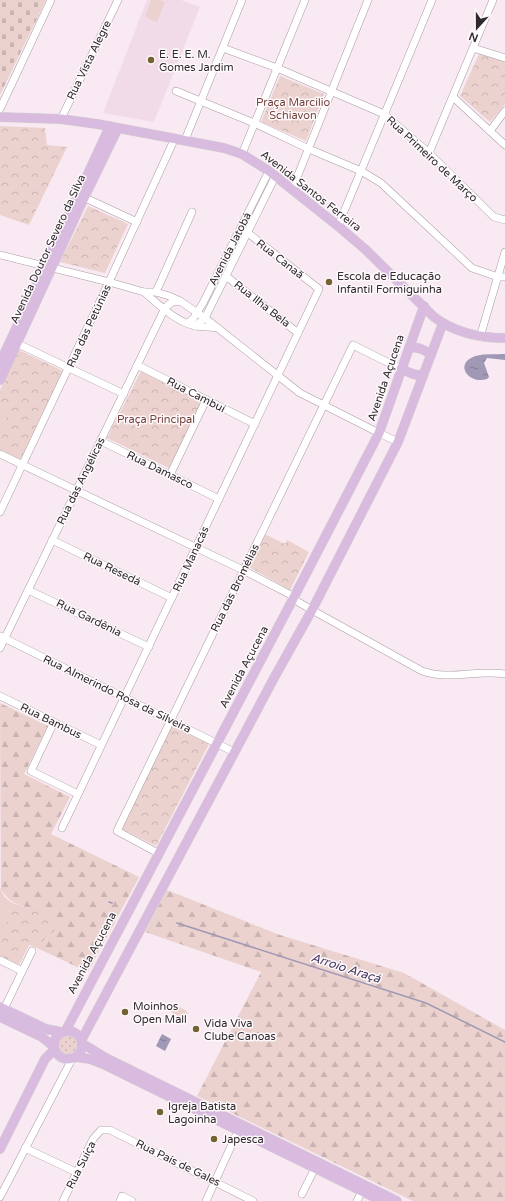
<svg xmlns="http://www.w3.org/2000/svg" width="505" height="1201" font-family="'Varela Round',sans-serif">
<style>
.built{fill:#f2dbe8}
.grass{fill:url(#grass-dots)}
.forest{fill:url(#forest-firs)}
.cemetery{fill:url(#cemetery-stones)}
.park{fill:url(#park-crowns)}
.pitch{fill:#ebd2cf}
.water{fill:url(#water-ripples)}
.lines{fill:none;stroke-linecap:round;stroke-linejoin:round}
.stream{stroke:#a098b5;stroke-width:1.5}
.minor-casing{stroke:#aa9ca4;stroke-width:8}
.major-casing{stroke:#d1d0d1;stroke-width:10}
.minor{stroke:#fff;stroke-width:7}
.major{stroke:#d9bbdf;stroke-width:9}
.poi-dot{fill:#746331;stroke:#fefafc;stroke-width:1.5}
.labels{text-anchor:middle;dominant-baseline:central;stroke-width:3;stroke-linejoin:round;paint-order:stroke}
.poi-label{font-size:11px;fill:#2f292d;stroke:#fefafc;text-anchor:start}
.street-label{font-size:11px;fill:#2f292d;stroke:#fefafc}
.park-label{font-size:11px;fill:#77433e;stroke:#fefafc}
.water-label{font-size:12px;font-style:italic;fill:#463762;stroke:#fefafc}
</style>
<defs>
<pattern id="grass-dots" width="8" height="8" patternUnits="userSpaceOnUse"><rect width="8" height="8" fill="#ebd2cf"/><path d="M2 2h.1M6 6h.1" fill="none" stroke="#cab4b2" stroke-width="1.8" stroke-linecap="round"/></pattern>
<pattern id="forest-firs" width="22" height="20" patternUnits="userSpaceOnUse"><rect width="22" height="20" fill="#ebd2cf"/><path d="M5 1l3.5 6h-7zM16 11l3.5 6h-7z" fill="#cab4b2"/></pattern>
<pattern id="cemetery-stones" width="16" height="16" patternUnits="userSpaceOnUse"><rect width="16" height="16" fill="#ebd2cf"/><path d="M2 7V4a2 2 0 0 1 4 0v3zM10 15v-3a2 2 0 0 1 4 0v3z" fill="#cab4b2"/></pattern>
<pattern id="park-crowns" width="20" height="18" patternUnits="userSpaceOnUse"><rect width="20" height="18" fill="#ebd2cf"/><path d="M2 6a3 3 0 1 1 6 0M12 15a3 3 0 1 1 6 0" fill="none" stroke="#cab4b2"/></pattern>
<pattern id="water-ripples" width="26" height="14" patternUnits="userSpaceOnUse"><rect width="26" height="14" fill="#a098b5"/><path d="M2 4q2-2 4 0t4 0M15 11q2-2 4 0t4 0" fill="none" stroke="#837c94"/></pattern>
</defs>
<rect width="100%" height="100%" fill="#f9e9f2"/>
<path class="built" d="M147,0H181L200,7L154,122L103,113Z"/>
<circle class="grass" cx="68" cy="1045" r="9"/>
<g class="forest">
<path d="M0,703L48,726L24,774L70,797L51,834L139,877L88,972L37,948L40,942L47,939L30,908C16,905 9,901 1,890Z"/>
<path d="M167,890L280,935L404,973L505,1030V1201H413L197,1096L261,972L145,932Z"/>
</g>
<path class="cemetery" d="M0,0H46L0,95Z"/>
<g class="park">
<path d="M479,54L505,62V104L490,122L460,96Z"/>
<path d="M280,76L324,94L306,141L261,122Z"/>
<path d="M0,126L45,128L47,145L67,147L29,225L0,215Z"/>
<path d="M88,206L128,224L105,273L60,262Z"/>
<path d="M19,350L63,371L20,461L0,451V390Z"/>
<path d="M141,371L204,402L171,469L107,438Z"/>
<path d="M265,534L285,544L287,540L309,552L290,590L249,567Z"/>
<path d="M172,725L209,744L156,846L122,829Z"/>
<path d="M0,887C5,909 32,905 47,915C50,917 52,922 55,925L54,933C48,938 41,941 37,948L29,945L19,965L0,956Z"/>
</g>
<g class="pitch">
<path d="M151,0H159L165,2L157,22L145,17Z"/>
<path d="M0,408L9,412L1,430H0Z"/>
<path d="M2,901L15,907L4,929L0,926V904Z"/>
<path d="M175,1004L188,1012L184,1019L171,1012Z"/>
</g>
<g class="water">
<path d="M505,354V360L487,358L484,363L489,377L487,379C470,385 454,365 473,357C482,353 496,355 505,354Z"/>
<path d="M162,1034L171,1039L165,1051L156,1046Z"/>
</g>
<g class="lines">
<g class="stream">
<path d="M109,902L112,903"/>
<path d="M177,923L426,1003L505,1042"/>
</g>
<defs>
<g id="minor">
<path d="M223,48L277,68L384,114L429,153L494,217L505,220"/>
<path d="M473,48L505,58"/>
<path d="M176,91L254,123L309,149L361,171L381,183L472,268L498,277H505"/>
<path d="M453,97L505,145"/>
<path d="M0,109L51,0"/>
<path d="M61,119L118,0"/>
<path d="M490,131L505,111"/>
<path d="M185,140L242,0"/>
<path d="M429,153L493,0"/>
<path d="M242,154L305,0"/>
<path d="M292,190L368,0"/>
<path d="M81,196L137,222"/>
<path d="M338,226L432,0"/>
<path d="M0,255L109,282L144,292H156L169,296L180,301L205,318L300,393L379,433L398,442"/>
<path d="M226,276L298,333"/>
<path d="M144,292C158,304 177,323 196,326C203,327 211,327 218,328"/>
<path d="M156,292L192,212"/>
<path d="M188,323L193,319L203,303L269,171"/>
<path d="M195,326L205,318L275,177"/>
<path d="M480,337L505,252"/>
<path d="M14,342L124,394"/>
<path d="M137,365L255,424"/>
<path d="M101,441L219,499"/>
<path d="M0,454L243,570L291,595L293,599L312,610L422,671C451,681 476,669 505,674"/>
<path d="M170,475L206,400"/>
<path d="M0,512L109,282L175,138"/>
<path d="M52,540L172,598"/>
<path d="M28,590L149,647"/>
<path d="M0,636L234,752"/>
<path d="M0,648L164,310C168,303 172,302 180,301"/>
<path d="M0,696L101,745"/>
<path d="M54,722L31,771L78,794"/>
<path d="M62,828L319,289L248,233L241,229"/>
<path d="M158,853L117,831L353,345L401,369"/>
<path d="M0,960L22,971"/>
<path d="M4,1009L32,951"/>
<path d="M25,1148L76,1172"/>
<path d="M302,1194L315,1168"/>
<path d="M0,1197L72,1059"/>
<path d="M63,1201L93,1139L101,1130H110L253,1201"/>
<path d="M120,1201L122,1196L132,1201"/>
<path d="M206,1201L238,1131"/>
<path d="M357,1201L362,1191"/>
</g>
<g id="major">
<path d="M0,117L61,119L97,124L224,148L242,154L269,171L338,226L366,250L434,317C454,332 480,338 505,338"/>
<path d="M409,348C417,346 424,349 431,355"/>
<path d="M0,363L110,126"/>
<path d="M401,369L413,374L423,376"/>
<path d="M0,380L84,198L118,128"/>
<path d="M0,1007L46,1029L61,1032"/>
<path d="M0,1017L42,1037L54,1047"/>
<path d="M66,1030L293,599L379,433L424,306"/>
<circle cx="68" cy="1045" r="14"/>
<path d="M82,1039L274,678L312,610L398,442L443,323"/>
<path d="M83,1044L106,1058L397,1201"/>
<path d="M76,1057L90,1059L103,1064L382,1201"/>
<path d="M0,1149L45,1059L51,1053L55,1052"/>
</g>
</defs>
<use href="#minor" class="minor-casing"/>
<use href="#major" class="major-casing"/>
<use href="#minor" class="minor"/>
<use href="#major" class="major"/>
</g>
<g class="poi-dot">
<circle cx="151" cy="60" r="4"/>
<circle cx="329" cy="282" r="4"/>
<circle cx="125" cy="1012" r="4"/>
<circle cx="196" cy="1029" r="4"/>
<circle cx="160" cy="1112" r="4"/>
<circle cx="214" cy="1139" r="4"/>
</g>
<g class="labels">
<g class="poi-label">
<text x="159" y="54">E. E. E. M.<tspan x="159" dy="13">Gomes Jardim</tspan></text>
<text x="337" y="276">Escola de Educação<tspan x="337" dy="13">Infantil Formiguinha</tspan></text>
<text x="133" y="1006">Moinhos<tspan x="133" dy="13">Open Mall</tspan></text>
<text x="204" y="1023">Vida Viva<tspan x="204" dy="13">Clube Canoas</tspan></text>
<text x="168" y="1106">Igreja Batista<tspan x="168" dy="13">Lagoinha</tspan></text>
<text x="222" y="1139">Japesca</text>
</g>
<g class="street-label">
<text transform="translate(89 60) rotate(-64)">Rua Vista Alegre</text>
<text transform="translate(432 159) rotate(43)">Rua Primeiro de Março</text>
<text transform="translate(311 191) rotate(38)">Avenida Santos Ferreira</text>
<text transform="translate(48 249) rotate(-65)">Avenida Doutor Severo da Silva</text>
<text transform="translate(230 249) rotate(-63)">Avenida Jatobá</text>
<text transform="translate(280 259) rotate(38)">Rua Canaã</text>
<text transform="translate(262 304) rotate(38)">Rua Ilha Bela</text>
<text transform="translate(89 326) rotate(-65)">Rua das Petúnias</text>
<text transform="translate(386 378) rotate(-71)">Avenida Açucena</text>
<text transform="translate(196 395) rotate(27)">Rua Cambuí</text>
<text transform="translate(160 470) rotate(26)">Rua Damasco</text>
<text transform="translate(81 481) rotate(-64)">Rua das Angélicas</text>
<text transform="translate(191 559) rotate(-65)">Rua Manacás</text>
<text transform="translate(112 569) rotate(26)">Rua Resedá</text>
<text transform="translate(235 588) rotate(-64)">Rua das Bromélias</text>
<text transform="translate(89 618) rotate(26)">Rua Gardênia</text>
<text transform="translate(244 667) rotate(-62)">Avenida Açucena</text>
<text transform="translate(117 694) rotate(26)">Rua Almerindo Rosa da Silveira</text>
<text transform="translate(51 721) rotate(26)">Rua Bambus</text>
<text transform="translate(92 953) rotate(-62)">Avenida Açucena</text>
<text transform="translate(178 1163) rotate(26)">Rua País de Gales</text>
<text transform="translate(81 1165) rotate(-63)">Rua Suíça</text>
</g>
<g class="park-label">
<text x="293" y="102">Praça Marcilio<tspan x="293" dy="13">Schiavon</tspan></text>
<text x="156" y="419">Praça Principal</text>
</g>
<g class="water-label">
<text transform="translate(346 968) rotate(18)">Arroio Araçá</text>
</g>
</g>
<g transform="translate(477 28) rotate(201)" stroke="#fefafc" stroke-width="3" paint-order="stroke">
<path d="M0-3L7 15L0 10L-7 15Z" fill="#2f292d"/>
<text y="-6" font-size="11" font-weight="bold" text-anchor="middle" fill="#2f292d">N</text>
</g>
</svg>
